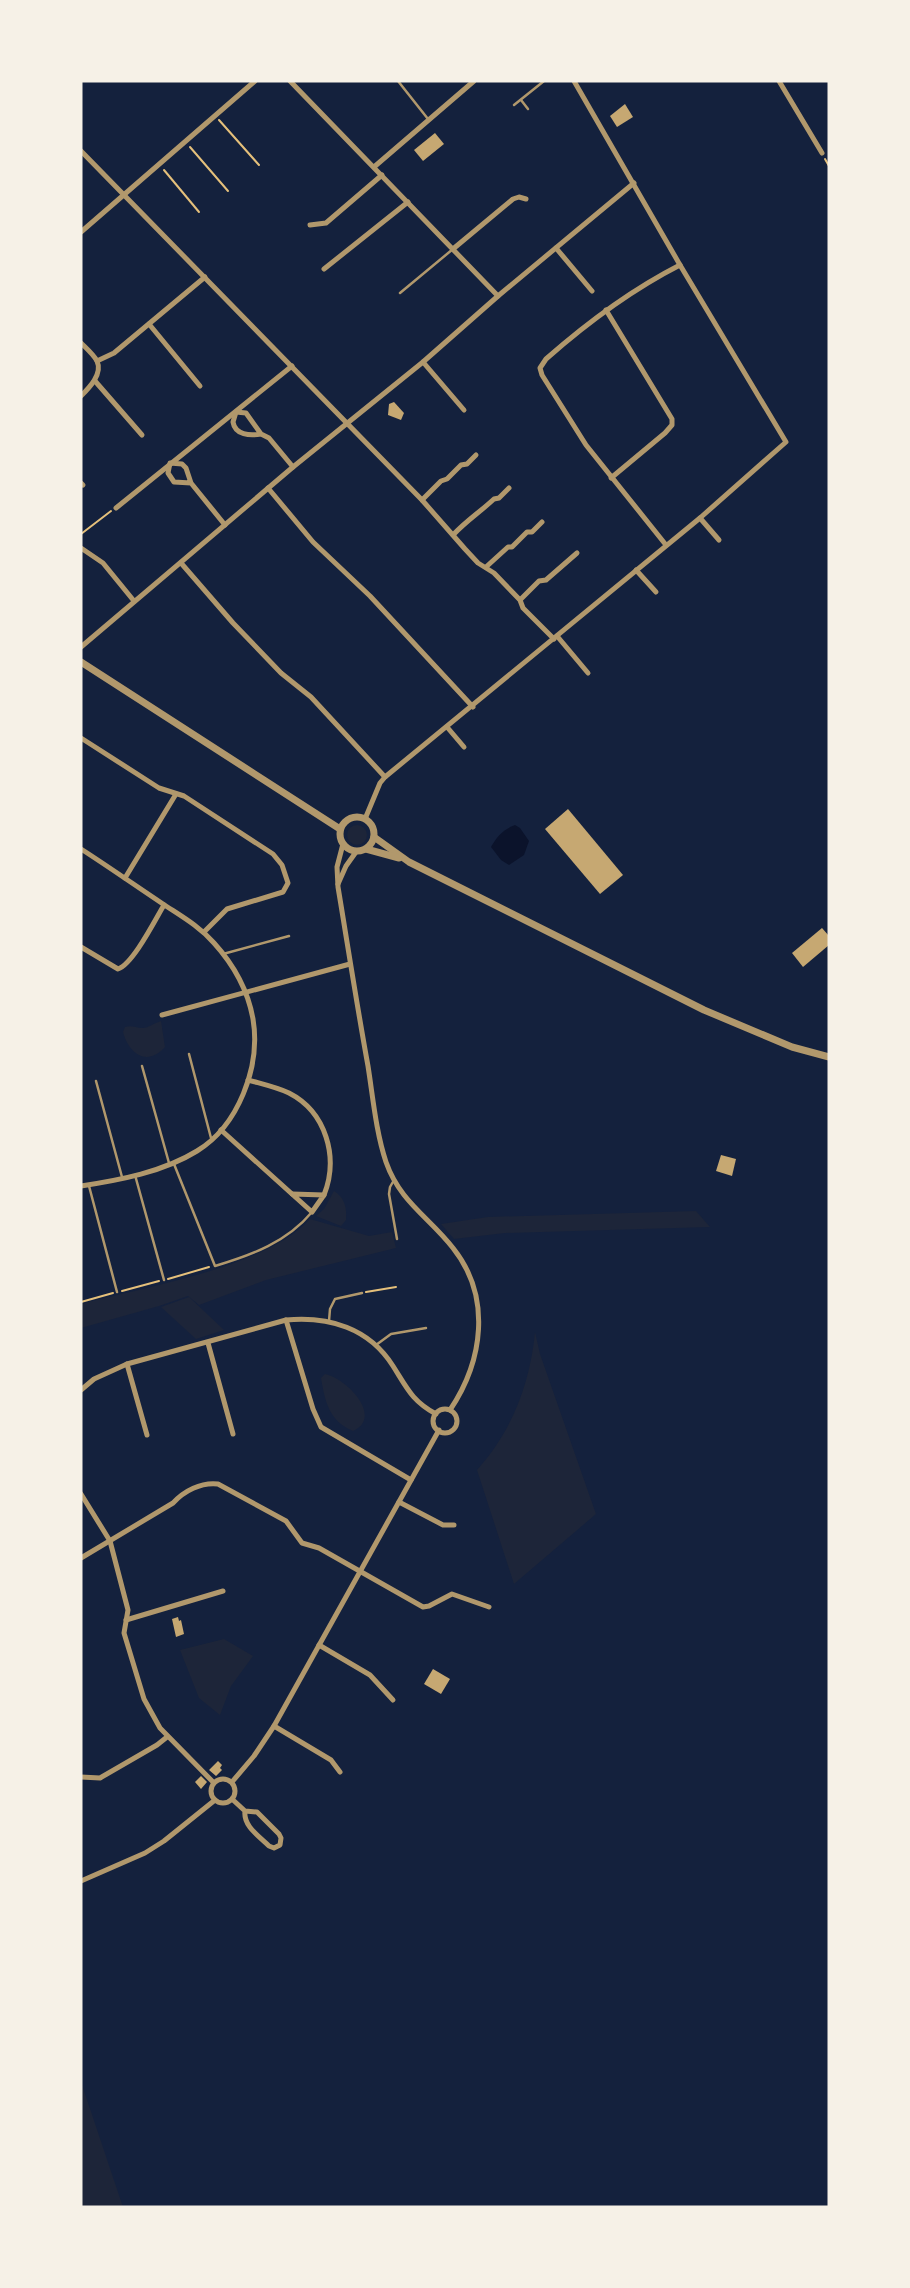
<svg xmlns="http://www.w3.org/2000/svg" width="910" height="2288" font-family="'Work Sans',sans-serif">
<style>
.green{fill:#1d2539}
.water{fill:#0b132b}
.building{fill:#c6a872}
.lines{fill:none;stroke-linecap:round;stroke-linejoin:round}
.path{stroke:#e5c07b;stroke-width:2}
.service{stroke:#b1986c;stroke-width:2.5}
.minor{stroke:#b1986c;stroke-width:5}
.tertiary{stroke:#b1986c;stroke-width:7}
</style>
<rect width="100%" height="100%" fill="#14213d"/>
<g class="green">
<circle cx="357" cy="835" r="10"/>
<path d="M161,1021L165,1047C147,1067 129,1054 123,1032L125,1027C132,1025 136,1028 142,1028C149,1028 154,1023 161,1021Z"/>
<path d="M334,1191C345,1198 347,1208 346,1220L341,1226L316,1216L324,1209Z"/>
<path d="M696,1211L710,1227L505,1233L454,1239L441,1224L488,1217Z"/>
<path d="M310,1219L369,1236L392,1232L396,1248L266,1280L199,1305L188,1296L159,1306L81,1328V1304C144,1287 267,1267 310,1219Z"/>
<path d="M189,1297L224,1330L196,1339L161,1307Z"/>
<path d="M535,1332L540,1354L596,1514L514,1584L477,1470C512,1431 530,1384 535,1332Z"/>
<path d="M325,1374C346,1378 384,1417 353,1431C329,1421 325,1402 321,1378Z"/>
<path d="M224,1639L253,1656L231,1686L220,1715L199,1698L180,1650Z"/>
<path d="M81,2082L123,2207H81Z"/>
</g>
<path class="water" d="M515,825L520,828L529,841L524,855L509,865L501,860L491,847C497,836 504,829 515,825Z"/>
<g class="building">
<path d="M625,104L633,117L617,127L610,116Z"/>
<path d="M435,133L444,144L423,161L414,150Z"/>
<path d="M394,402L404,413L401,420L388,415L389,404Z"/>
<path d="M568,809L623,875L600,894L545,829Z"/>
<path d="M822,928L829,936V945L803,967L792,953Z"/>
<path d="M721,1155L736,1159L732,1176L716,1171Z"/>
<path d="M178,1617L179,1621L181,1620L184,1634L176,1637L172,1619Z"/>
<path d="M433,1669L450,1679L441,1694L424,1684Z"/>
<path d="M218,1761L222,1765L220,1768L222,1770L216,1776L209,1770Z"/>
<path d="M201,1776L207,1782L201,1789L195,1782Z"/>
</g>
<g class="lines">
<g class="path">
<path d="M219,120L259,165"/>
<path d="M190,147L228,191"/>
<path d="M825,159L829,166"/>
<path d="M164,170L199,212"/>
<path d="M81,534L111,511"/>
<path d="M168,1279L209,1267"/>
<path d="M122,1291L159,1281"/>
<path d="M366,1292L396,1287"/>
<path d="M81,1302L113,1293"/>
</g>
<g class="service">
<path d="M398,81L428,119"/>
<path d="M521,100L528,109"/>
<path d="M514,105L544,81"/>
<path d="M400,293L453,249"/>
<path d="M223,954L289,936"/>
<path d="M189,1054L211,1138"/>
<path d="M142,1066L169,1163"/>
<path d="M96,1081L122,1177"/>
<path d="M174,1164L215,1266C252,1255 287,1242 312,1212"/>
<path d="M135,1175L164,1280"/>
<path d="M394,1180L390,1187L389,1194L397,1239"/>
<path d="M89,1186L117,1292"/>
<path d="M329,1321L330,1309L335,1299L362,1293"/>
<path d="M376,1345L391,1334L426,1328"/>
</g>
<g class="minor">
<path d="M290,81L498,296"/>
<path d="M779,81L822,153"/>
<path d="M81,151L422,500L465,549L478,563L494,573L520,600L523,608L554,639"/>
<path d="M374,167L474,81"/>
<path d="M310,225L326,223L382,175"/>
<path d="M81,232L255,81"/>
<path d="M556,248L592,291"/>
<path d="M453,249L513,199L519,197L526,199"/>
<path d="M324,269L408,202"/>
<path d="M606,310L672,419V425L665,433L611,478"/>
<path d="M149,324L200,386"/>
<path d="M81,343C86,348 94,355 97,361C103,374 89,388 81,396"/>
<path d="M97,361L114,353L205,277"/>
<path d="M423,362L464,410"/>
<path d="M95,381L142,435"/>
<path d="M261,434C250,436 235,435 233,422L236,412L246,413L261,434L269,438L293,467"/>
<path d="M81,483L83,485"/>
<path d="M191,483L174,482L168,473L170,463L182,464L186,468L191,483L225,525"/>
<path d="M268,488L313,542L370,596L473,707"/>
<path d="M422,500L441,481L447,479L461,465L467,464L476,455"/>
<path d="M116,508L292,366"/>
<path d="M700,518L719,540"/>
<path d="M453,535C466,521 480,512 494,499L499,498L509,488"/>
<path d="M666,545L586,445L542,375L540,368L546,359C588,322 631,290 680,265"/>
<path d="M81,548L103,563L134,601"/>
<path d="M181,563L233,623L281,673L311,697L385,777"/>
<path d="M486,567L508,547H512L527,532H532L542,522"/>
<path d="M636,570L656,592"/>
<path d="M520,600L539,581L546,580L577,553"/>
<path d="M557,636L588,673"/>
<path d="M81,647L293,467L423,362L498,296L634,183"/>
<path d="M447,727L464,747"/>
<path d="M81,738L159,788L184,796L273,854L282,865L288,883L283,892L227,909L204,932"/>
<path d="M365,819L380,783L385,777L700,518L786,442L680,265L574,81"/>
<path d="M343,844L337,867L338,887C348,947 357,1006 368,1066C373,1098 376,1132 386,1162C400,1202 429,1217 453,1248C492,1297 483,1361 450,1410"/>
<path d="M81,849C109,867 136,886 163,904C181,916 199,926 214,943C233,964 248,991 253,1019C261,1067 238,1126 197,1151C163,1172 120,1180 81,1186"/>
<path d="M125,878L176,794"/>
<path d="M338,884L346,866L356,852"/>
<path d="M81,947L118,969C133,964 155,920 164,905"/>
<path d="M162,1015L350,964"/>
<path d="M248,1080C262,1084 276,1087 289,1093C326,1112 339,1157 324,1195"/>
<path d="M221,1130L292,1194"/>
<path d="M292,1194L324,1195L312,1212Z"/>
<path d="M286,1320L313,1409L321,1427L411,1480"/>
<path d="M208,1343L233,1434"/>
<path d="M127,1364L147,1435"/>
<path d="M81,1390L94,1379L127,1364L286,1320C329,1316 369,1328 393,1366C407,1388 412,1401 436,1414"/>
<circle cx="445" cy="1421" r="12"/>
<path d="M81,1494L110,1541L128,1610L124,1633L144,1699L160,1728L214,1783"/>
<path d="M399,1502L443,1525H454"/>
<path d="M81,1558L173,1503C184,1491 201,1482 218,1484L286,1521L302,1543L319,1548L423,1607L429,1606L452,1594L489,1607"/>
<path d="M126,1620L223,1591"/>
<path d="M319,1645L370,1675L393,1700"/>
<path d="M274,1726L331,1760L340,1772"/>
<path d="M81,1777L100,1778L157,1745L167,1737"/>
<circle cx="223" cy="1791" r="12"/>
<path d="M232,1782L254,1756L274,1726L439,1430"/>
<path d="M232,1799L245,1811C243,1826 259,1836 269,1846L274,1848L280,1845L281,1838L279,1834L257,1812L245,1811"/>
<path d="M81,1881L145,1853L164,1841L215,1800"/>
</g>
<g class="tertiary">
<path d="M81,662L340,829"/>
<circle cx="357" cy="834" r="17"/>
<path d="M374,837L409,862L704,1010L792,1047L829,1057"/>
<path d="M366,849L399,858"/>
</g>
</g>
<rect width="910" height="2288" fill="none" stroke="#f6f1e7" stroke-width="165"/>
</svg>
